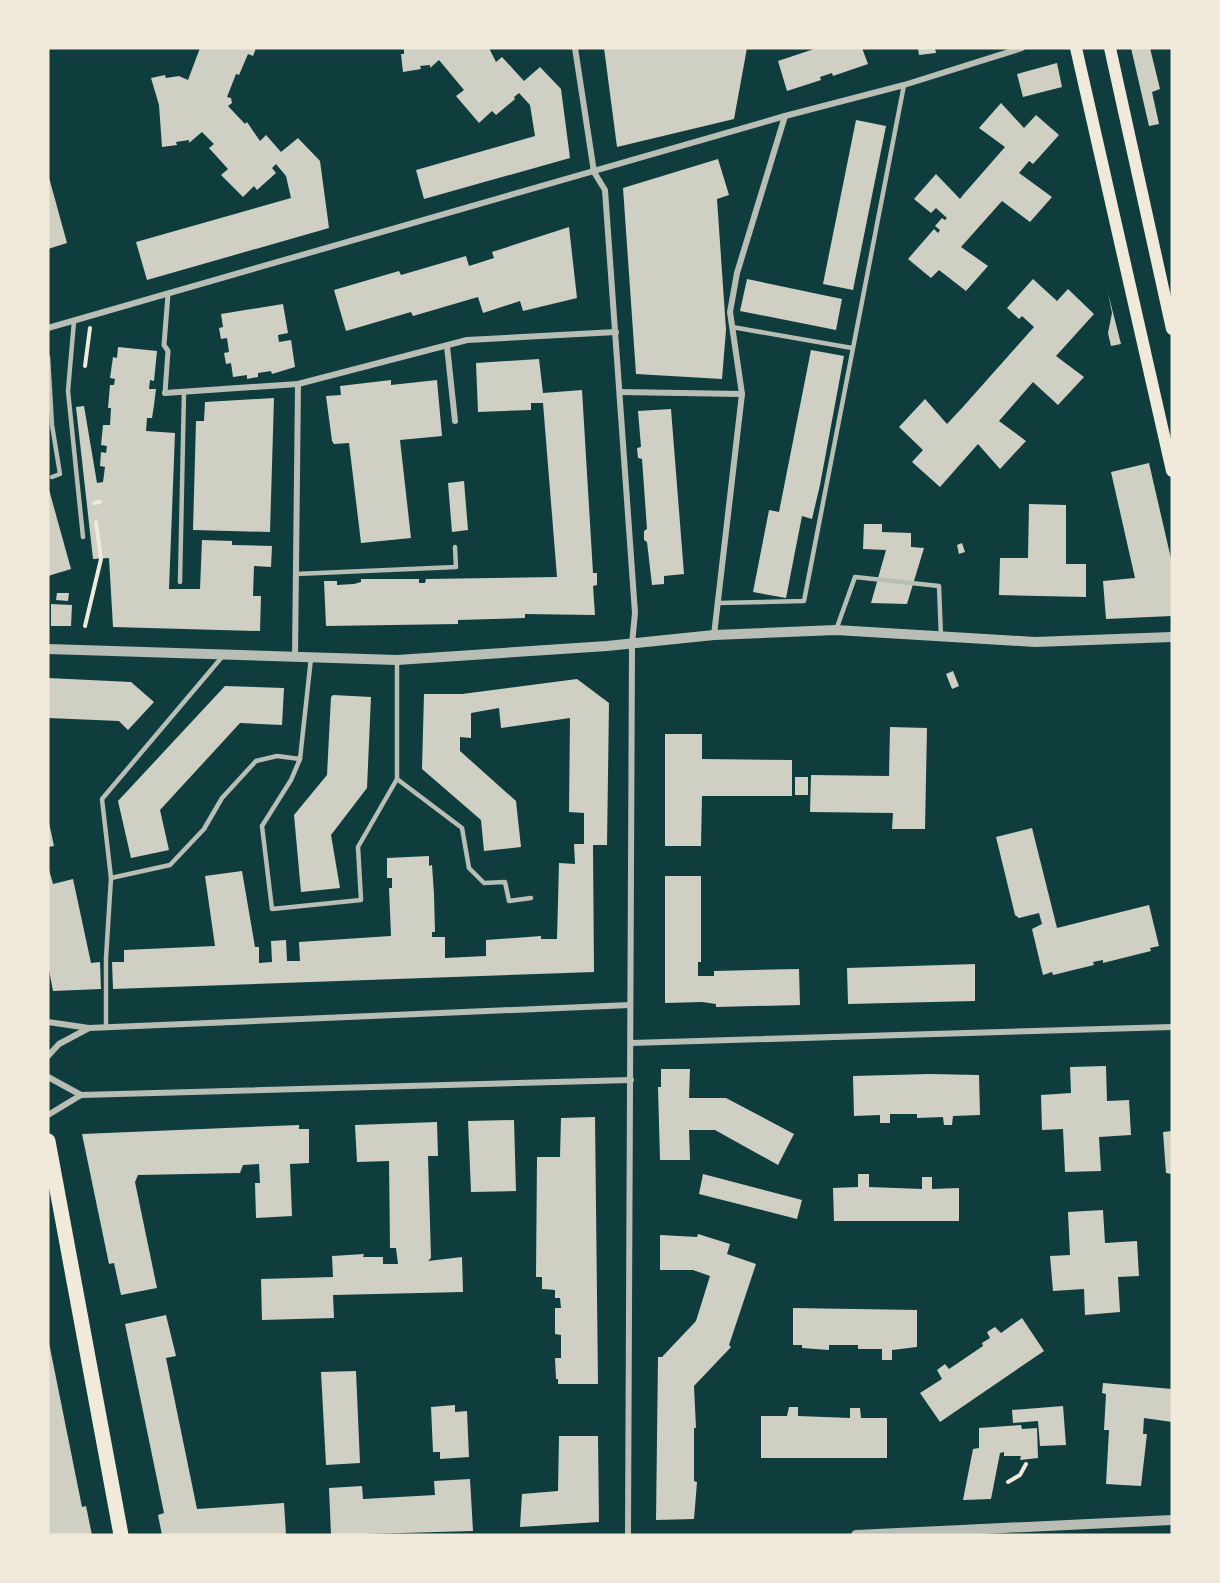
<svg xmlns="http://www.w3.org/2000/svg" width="1220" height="1583" font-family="'Golos Text',sans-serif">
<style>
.building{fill:#cfcfc3}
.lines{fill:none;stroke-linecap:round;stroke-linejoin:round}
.path{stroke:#f1e9da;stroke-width:4}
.service{stroke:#b8beb3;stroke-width:4.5}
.pedestrian{stroke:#b8beb3;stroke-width:5}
.minor{stroke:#b8beb3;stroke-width:6}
.tertiary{stroke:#b8beb3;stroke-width:10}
.secondary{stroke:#f1e9da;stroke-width:12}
.primary{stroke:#f1e9da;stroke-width:15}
</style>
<rect width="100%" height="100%" fill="#0f3d3e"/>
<g class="building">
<path d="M200,48H256L253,56L248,54L239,75L236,74L227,97L231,98L232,103L228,106L245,124L247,122L260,141L266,135L281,152L298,138L320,161L329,228L147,280L136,242L291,198L286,176L276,164L272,168L276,173L257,190L254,186L243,197L221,175L228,169L209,148L214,144L202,132L189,143V140L176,142L177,145L162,147L159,105L151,78L165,75L166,78L179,76L188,80Z"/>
<path d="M404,48H489L496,62L502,57L524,81L540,67L561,89L570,158L424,199L416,170L535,136L530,105L519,93L514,97L515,99L496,115L492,111L479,123L456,96L464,90L439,60L430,68V65L420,66L421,69L403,72L401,54H404Z"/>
<path d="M604,48H747L734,119L617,147Z"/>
<path d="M817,48H862L868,64L833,76L832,73L820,77L821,80L787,91L778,61Z"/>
<path d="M918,48H935L936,53L919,55Z"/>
<path d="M1131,48H1150L1160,89L1152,92L1159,124L1149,126Z"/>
<path d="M1057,63L1062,87L1023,97L1017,74Z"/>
<path d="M1001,103L1024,128L1036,115L1059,135L1033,164L1029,161L1019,173L1052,197L1030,222L1002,201L961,247L988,266L966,291L939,270L931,278L908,259L934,229L938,233L940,230L935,226L942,218L945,220L947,218L936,208L931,213L914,199L936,174L960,199L963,195L1005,147L979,128Z"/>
<path d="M856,120L886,126L853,290L823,284Z"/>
<path d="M718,159L729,195L717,199L726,330L722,379L636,374L623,188Z"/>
<path d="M48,174L67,243L48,249Z"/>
<path d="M569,227L577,298L523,311L520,301L483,313L478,297L413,316L411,312L346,331L334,290L399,271L401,275L466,256L469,266L494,258L492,252Z"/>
<path d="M747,279L842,299L836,330L740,311Z"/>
<path d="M1033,279L1057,301L1068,289L1094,314L1056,356L1084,377L1058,405L1033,382L999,421L1026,441L1000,469L978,444L940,487L912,462L923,450L899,427L925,399L947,424L962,408L1034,327L1022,316L1019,319L1007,308Z"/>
<path d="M1108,293L1121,344L1111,346L1108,333L1112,313Z"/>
<path d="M283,304L288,333L278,335L279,342L291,340L295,367L272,374L271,371L258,373V377L247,379V375L233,377L231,363L226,364L224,353L229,352L227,338L221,339L219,328L223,327L221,314Z"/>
<path d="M118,347L157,351L154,381L150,380L149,389H156L154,405L152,418H147L146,431L175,433L169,589H200L202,540L232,541V545L272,546L271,567L254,566L253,596H261L260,631L113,627L109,558L93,559L76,407L84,406L97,483L103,482L105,467L100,466L101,452L106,453L107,446L101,445L103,425H110L111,408H108L110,385H114L115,379L110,378L113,357L117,358Z"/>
<path d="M811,350L844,356L820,485L812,519L802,516L786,598L753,592L769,510L779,512Z"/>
<path d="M539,359L543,393L582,390L593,573H597V585L593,586L595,615L525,614V618L458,620V624L326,626L324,581H337V585L354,584L361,582V579H419V583H425L426,579L557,577L543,403H531V410L478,412L476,363Z"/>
<path d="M391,380V385L437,380L442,436L400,440L411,538L361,543L349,443L334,444L332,441L326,396L341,395L340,386Z"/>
<path d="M274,398L270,532L193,530L196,421H204L205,402Z"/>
<path d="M671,409L684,574L664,576V584L652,585L647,542L644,540V531L647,529L642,459L638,458L637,448L641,447L638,411Z"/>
<path d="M1149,463L1172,563V616L1106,619L1103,581L1135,578L1111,472Z"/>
<path d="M464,481L468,530L452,532L448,483Z"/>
<path d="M48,486L71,569L48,576Z"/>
<path d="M1029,504L1066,505V564H1086V597L999,595L1000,558H1028Z"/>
<path d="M864,524H882V532L911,533V547L924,548L907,604L871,603L886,550L863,549Z"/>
<path d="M962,543L965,552L959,554L957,545Z"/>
<path d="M57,593H69L68,601L56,600Z"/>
<path d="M51,604L72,605L71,626H51Z"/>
<path d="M953,671L959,686L952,689L946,674Z"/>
<path d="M48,678L131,682L154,702L128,730L119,721L48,718Z"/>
<path d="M577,679L609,703L607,845H593L594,972L113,989L112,962H124V950L215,946L205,876L242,871L255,947H259V963L272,962L271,941L286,940L287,961H300L299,942L391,936L389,888H392V878H387V858L429,856V866L432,865L434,894L435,932H432V937H445V958L486,956V940L541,936V939H557L559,863L575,864L574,844H584V813L569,812L570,718L501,728L499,708L471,713V738L460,737V751L516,801L521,847L484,851L481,820L422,769L424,694H462Z"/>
<path d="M225,686L284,688L282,725L240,723L160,810L169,850L131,858L118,801Z"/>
<path d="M333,695L371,697L367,788L331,835L340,888L301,892L294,815L327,775L331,697Z"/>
<path d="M890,727L927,728L925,829H892L893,813L810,812L811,775L889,776Z"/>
<path d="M665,734H702V759L792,760V796H702L701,846H665Z"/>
<rect x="795" y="777" width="13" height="18"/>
<path d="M49,823L54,846L48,847V824Z"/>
<path d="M1032,828L1057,928L1149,905L1159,946L1150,948L1151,951L1103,963V960L1093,962L1094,965L1053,975L1052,972L1043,975L1032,929L1042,924L1039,913L1019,918L1015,915L996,837Z"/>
<path d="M48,866L53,884L73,879L91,963L100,962L101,989L53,991L48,965Z"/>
<path d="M665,876H701V962H698V976H714V971L799,969L800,1005L716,1007V1004L702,1002L665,1003Z"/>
<path d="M975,964V1001L848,1004L847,968Z"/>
<path d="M1106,1066L1107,1101L1129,1100L1131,1135L1099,1137L1101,1171L1065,1172L1063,1129L1042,1130L1041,1095L1071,1093L1070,1067Z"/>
<path d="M661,1069H690L689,1098H726L794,1134L778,1165L715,1130H689L690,1160H660L658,1087H661Z"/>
<path d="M930,1074L979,1075L980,1115L953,1116L952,1125H944L943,1117L917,1118V1114H890V1123H880V1115L854,1116L853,1076Z"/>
<path d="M595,1117L598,1384H558V1379H556L555,1358H561V1335L555,1334V1308H561L560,1298H555V1290L542,1289V1277H536L537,1157H560L561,1118Z"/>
<path d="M514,1120L516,1191L471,1192L468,1121Z"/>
<path d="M437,1122L438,1156H428L431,1258L428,1261L462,1257L463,1292L333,1295L334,1318L262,1320L261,1279L333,1277L332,1256L364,1254L363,1257H383V1264H398L396,1248H390L389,1161L357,1162L355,1125Z"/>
<path d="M299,1125V1129H309V1163L290,1164L292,1216L256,1218L255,1183H260L259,1164L243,1165L240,1173L138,1175L135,1182L157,1288L121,1295L114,1263L109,1264L82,1134Z"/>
<path d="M1172,1131V1174L1166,1173L1163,1132Z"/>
<path d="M703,1174L802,1200L797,1219L699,1194Z"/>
<path d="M858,1174H869V1187L922,1189V1177H932V1189L959,1188V1221H834L833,1188L858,1187Z"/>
<path d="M1103,1210L1105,1243L1137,1241L1139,1276L1118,1277L1120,1312L1085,1315L1084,1289L1053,1291L1050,1256L1070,1255L1068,1212Z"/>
<path d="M698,1234L730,1244L727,1254L756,1264L729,1345L731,1347L694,1386L696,1428H694V1481L697,1482L694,1519L656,1520L658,1357H662L696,1321L710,1276L693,1270H660V1235L697,1237Z"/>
<path d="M793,1308L917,1310V1347L892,1350V1360H882V1349H858V1345H829V1350L802,1348V1345H793Z"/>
<path d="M166,1315L176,1356L166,1358L197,1509L284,1503L286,1535H162L158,1515L164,1513L125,1324Z"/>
<path d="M1022,1318L1044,1351L940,1422L920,1393L942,1379L937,1370L945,1364L949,1369L983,1346L982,1343L990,1338L987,1332L995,1327L1001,1333Z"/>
<path d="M49,1343L82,1507L86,1506L92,1535H48Z"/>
<path d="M356,1371L360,1463L326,1465L321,1372Z"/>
<path d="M1103,1383L1172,1389V1422L1144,1418L1143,1434H1147L1141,1486L1106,1484L1109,1430H1104L1106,1394L1102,1393Z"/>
<path d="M455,1405V1412L467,1411L469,1457L440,1459V1452H433L431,1407Z"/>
<path d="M1063,1406L1066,1445L1040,1446L1038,1421L1013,1423L1012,1410Z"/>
<path d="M789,1407H798V1416L850,1418V1408H860L861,1418H887V1458H761V1416H787Z"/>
<path d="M1021,1425L1022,1429L1037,1428L1038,1458L1020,1460L1021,1456H1004V1452L1000,1453L991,1499L963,1500L973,1449L979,1448V1428Z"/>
<path d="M559,1436H598L599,1522L520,1527L522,1494L558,1491Z"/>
<path d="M470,1479L473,1531L331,1535L329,1488L362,1486L363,1499L435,1495L434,1481Z"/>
</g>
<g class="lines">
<g class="path">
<path d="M85,366L90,328"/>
<path d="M94,503L100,502"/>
<path d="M85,626L101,559L96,522"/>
<path d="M1008,1482L1020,1475L1026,1464"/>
</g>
<g class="service">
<path d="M74,321L68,391L83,537"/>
<path d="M732,327L852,348"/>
<path d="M48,357L52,425L60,474L52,477"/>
<path d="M296,574L456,567L455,547"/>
<path d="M180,582L184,392"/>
<path d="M717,603L804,601L904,85"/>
<path d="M836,630L855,577L939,586L941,637"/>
<path d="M311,658L300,759L291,780L262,826L272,909L361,900L358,847L397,779"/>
<path d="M397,660V779L462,828L469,868L484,883L505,882L509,901L531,898"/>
<path d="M111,878L170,865L204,829L222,798L256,761L277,756L300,759"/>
<path d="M106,1026V958L111,878L102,799L222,657"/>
</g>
<path class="pedestrian" d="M165,393L168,351L164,345L168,294"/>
<g class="minor">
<path d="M575,48L594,172L605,190L635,613L632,644L628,1535"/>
<path d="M48,328L785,116L904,85L1022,48"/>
<path d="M447,346L455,421"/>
<path d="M620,392L742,394"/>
<path d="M165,393L298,384L467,340L616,332"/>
<path d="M714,635L742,394L730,312L737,273L785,116"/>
<path d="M295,658L298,384"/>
<path d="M48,1022L89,1028L630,1005"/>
<path d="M631,1043L1172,1027"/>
<path d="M48,1056L59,1044L89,1028"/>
<path d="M48,1077L81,1095"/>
<path d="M48,1115L81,1095L631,1080"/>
</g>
<g class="tertiary">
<path d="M48,649L397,660L607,646L714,635L836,630L1035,642L1172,637"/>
<path d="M856,1535L1172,1520"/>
</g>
<g class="secondary">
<path d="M1076,48L1172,471"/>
<path d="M1110,48L1172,329"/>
</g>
<path class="primary" d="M48,1141L121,1535"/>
</g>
<rect width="1220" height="1583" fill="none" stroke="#f1e9da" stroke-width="99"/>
</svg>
